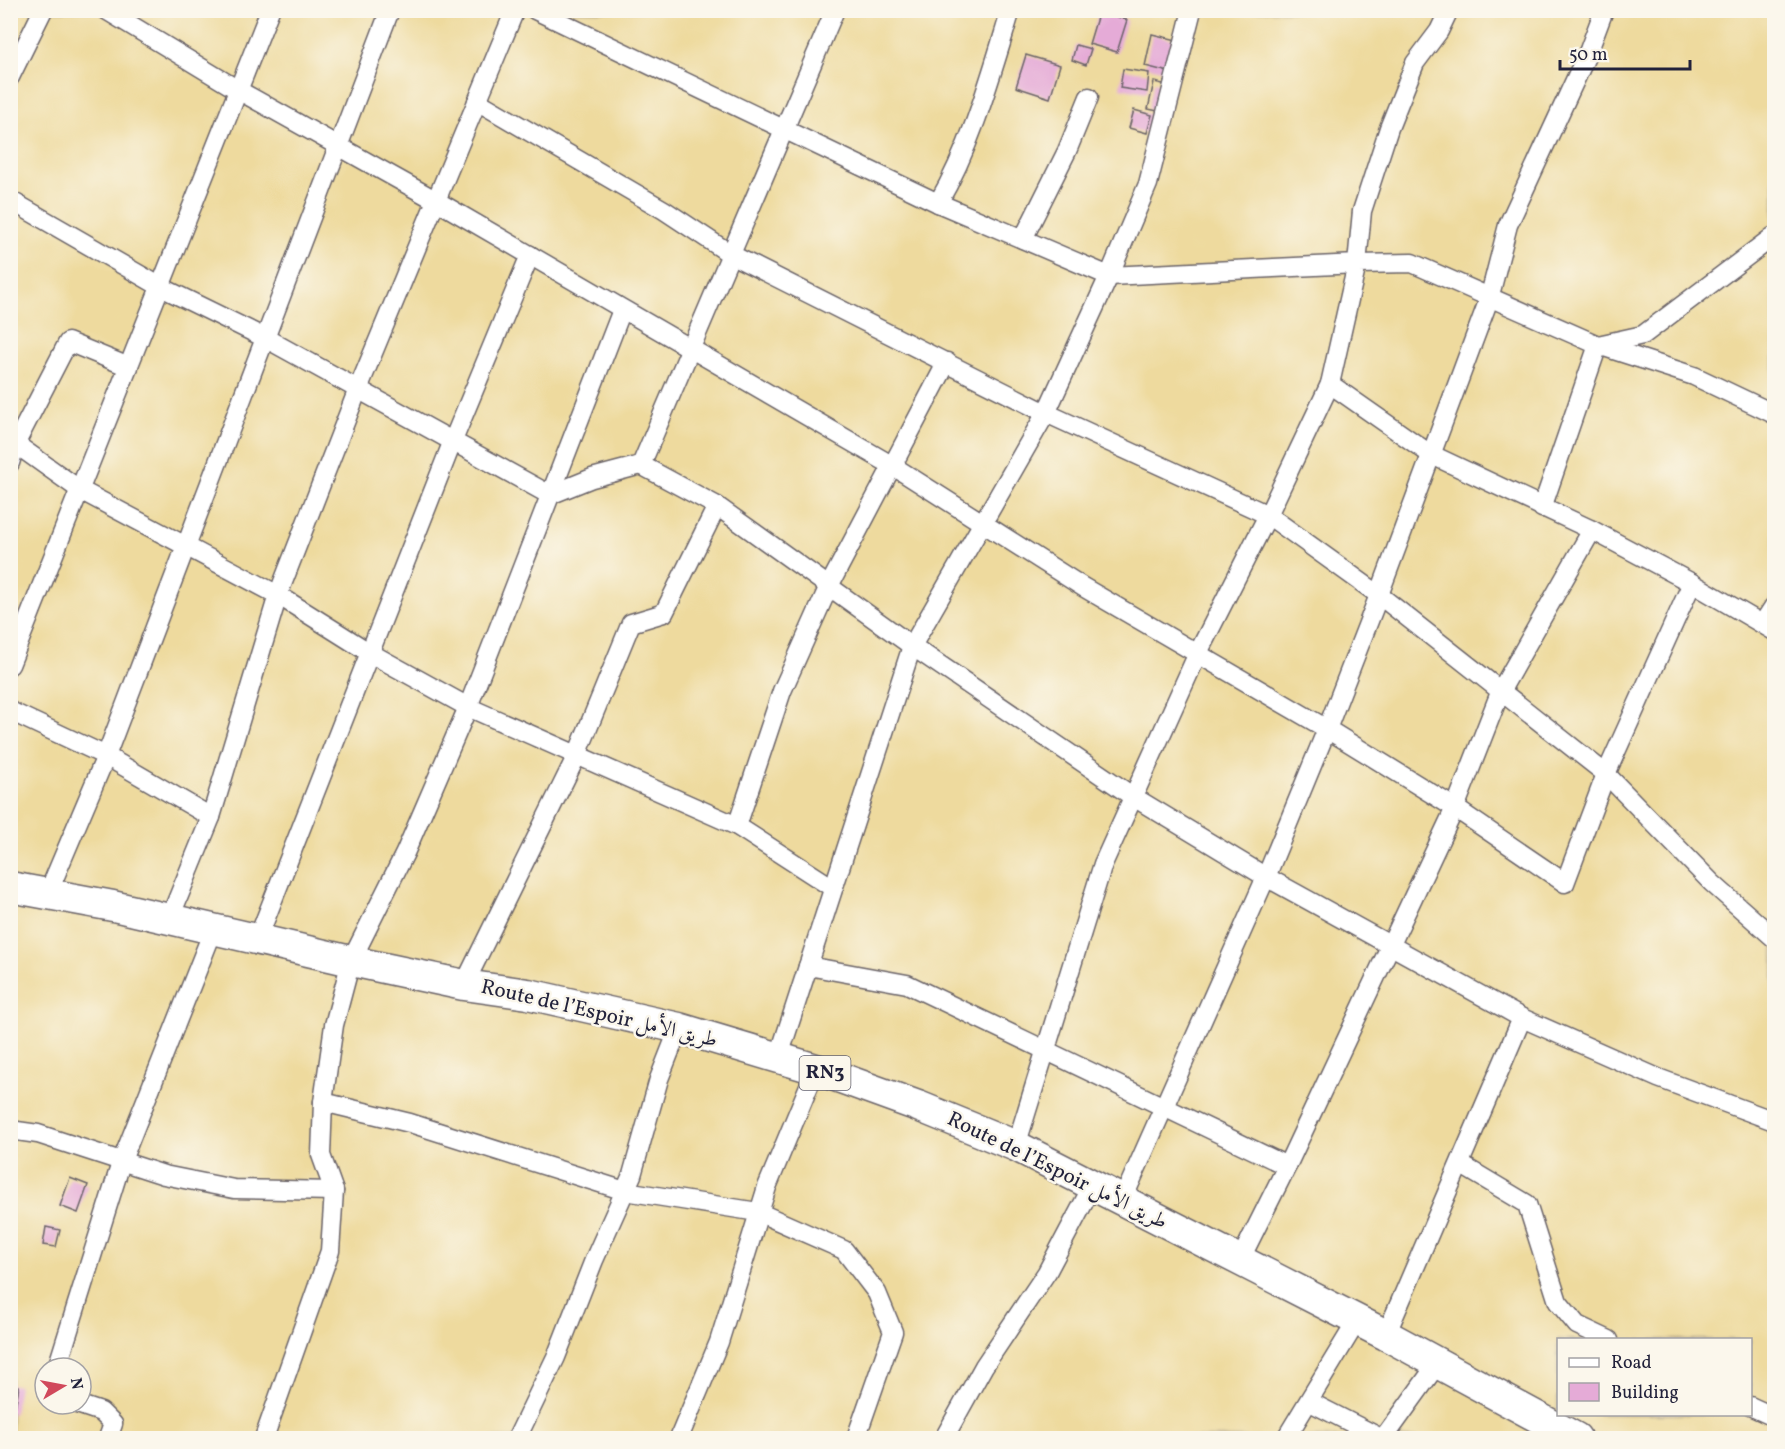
<svg xmlns="http://www.w3.org/2000/svg" width="1785" height="1449" font-family="Vollkorn,Amiri,serif">
<style>
.sand{fill:#eeda9e;stroke:#887e6c;stroke-width:1.5;fill-rule:evenodd}
.building{fill:#e5abd7}
.lines{fill:none;stroke-linecap:round;stroke-linejoin:round}
.minor-casing{stroke:#6a6368;stroke-width:21}
.trunk-casing{stroke:#6a6368;stroke-width:33}
.minor{stroke:#fff;stroke-width:18}
.trunk{stroke:#fff;stroke-width:30}
.labels{text-anchor:middle;dominant-baseline:central;stroke-width:5;stroke-linejoin:round;paint-order:stroke}
.shield{fill:#fbf7ec;stroke:#636270;stroke-width:1.5}
.shield-label{font-size:20px;font-weight:bold;fill:#22223b}
.street-label{font-size:21px;fill:#22223b;stroke:#fbf7ec}
</style>
<rect width="100%" height="100%" fill="#fbf7ec"/>
<filter id="ink" filterUnits="userSpaceOnUse"><feTurbulence type="fractalNoise" baseFrequency=".0167" numOctaves="2"/><feDisplacementMap in="SourceGraphic" scale="12" xChannelSelector="R" yChannelSelector="G"/><feConvolveMatrix kernelMatrix="1 2 1 2 8 2 1 2 1" color-interpolation-filters="sRGB"/></filter>
<filter id="wash" filterUnits="userSpaceOnUse"><feTurbulence type="fractalNoise" baseFrequency=".008" numOctaves="4" result="noise"/><feDisplacementMap in="SourceGraphic" scale="24" xChannelSelector="R" yChannelSelector="G"/><feGaussianBlur stdDeviation="1.35" result="paint"/><feColorMatrix in="noise" values="0 0 0 0 0 0 0 0 0 0 0 0 0 0 0 0 0 1.4 0 .05"/><feComposite in="paint" operator="in"/></filter>
<g filter="url(#wash)">
<rect width="100%" height="100%" fill="#efddbb"/>
<path class="sand" d="M10,11H1774V1438H11ZM1558,1340H1750V1414H1558ZM45,1368H81V1404H45Z"/>
<g id="blocks">
<g class="building">
<path d="M1099,11L1127,20L1117,52L1089,44Z"/>
<path d="M1152,34L1177,40L1169,72L1145,66Z"/>
<path d="M1076,45L1091,49L1086,65L1072,60Z"/>
<path d="M1026,55L1060,65L1050,98L1016,87Z"/>
<path d="M1123,69L1149,73L1147,92L1120,88Z"/>
<path d="M1154,82L1168,85L1163,112L1148,109Z"/>
<path d="M1134,110L1152,115L1147,133L1129,128Z"/>
<path d="M70,1178L88,1185L78,1213L60,1206Z"/>
<path d="M46,1227L60,1230L56,1247L43,1245Z"/>
<path d="M10,1384L19,1386L14,1414L10,1413Z"/>
</g>
</g>
</g>
<g filter="url(#ink)">
<use href="#blocks" fill-opacity="0" stroke="#6a6368" stroke-width="1.5"/>
<g class="lines">
<defs>
<g id="minor">
<path d="M106,10L238,90L435,200L893,466L1083,587L1327,729L1455,808L1565,883L1606,774L1692,583"/>
<path d="M535,10L938,203L1109,276L1357,264L1362,211L1389,128L1415,63L1439,31L1449,10"/>
<path d="M10,77L43,10"/>
<path d="M477,101L664,210L732,255L1046,413L1268,515L1379,595L1606,774L1712,883L1774,938"/>
<path d="M10,200L161,287L267,339L550,495L592,478L641,465L835,10"/>
<path d="M938,203C972,145 991,75 1011,10"/>
<path d="M1023,239L1067,151L1089,97"/>
<path d="M1330,384L1430,454L1592,530L1692,583L1774,631"/>
<path d="M10,440L80,490L278,595L370,653L468,707L737,826L833,888"/>
<path d="M10,463L16,443L68,342L129,367"/>
<path d="M641,465L717,506L912,646L1132,796L1266,877L1522,1018L1386,1335"/>
<path d="M1542,508L1598,345L1643,335L1774,236"/>
<path d="M1763,623L1774,606"/>
<path d="M10,665L270,10"/>
<path d="M10,711L106,756L211,817"/>
<path d="M737,826L782,691L829,586L947,362"/>
<path d="M48,893L106,756L390,10"/>
<path d="M169,920L211,817L278,595L358,389L515,10"/>
<path d="M258,938L452,443L530,255"/>
<path d="M808,966L907,984L1287,1166"/>
<path d="M464,985L577,755L631,623L664,613L717,506"/>
<path d="M1522,1018L1658,1078L1774,1121"/>
<path d="M778,1059L912,646L1046,413L1109,276L1148,184L1192,10"/>
<path d="M323,1102L410,1123L625,1191L758,1212L844,1250L877,1293L893,1332L856,1438"/>
<path d="M10,1130L38,1134L164,1175L234,1189L334,1191"/>
<path d="M1016,1146L1103,864L1198,653L1268,515L1330,384L1357,264L1412,263L1598,345L1694,376L1774,414"/>
<path d="M1460,1164L1527,1204L1558,1302L1577,1325L1609,1340"/>
<path d="M1123,1199L1266,877L1327,729L1379,595L1489,299L1508,225L1589,50L1604,10"/>
<path d="M1239,1262L1287,1166L1455,808L1501,690L1592,530"/>
<path d="M57,1368L121,1163L214,928"/>
<path d="M1310,1402L1381,1438"/>
<path d="M77,1404L101,1412L113,1424L108,1438"/>
<path d="M1750,1406L1774,1417"/>
<path d="M264,1438L330,1251L334,1191L321,1155L323,1102L334,1025L351,961L405,853L468,707L622,310"/>
<path d="M517,1438L556,1357L594,1260L632,1175L659,1079L679,1028"/>
<path d="M679,1438L719,1342L767,1187L816,1069"/>
<path d="M944,1438L984,1366L1047,1272L1093,1185"/>
<path d="M1286,1438L1357,1321"/>
<path d="M1384,1438L1438,1363"/>
</g>
<path id="trunk" d="M10,887L113,906L351,961L464,985L528,994L679,1028L816,1069L918,1106L1016,1146L1386,1335L1576,1438"/>
</defs>
<use href="#minor" class="minor-casing"/>
<use href="#trunk" class="trunk-casing"/>
<use href="#minor" class="minor"/>
<use href="#trunk" class="trunk"/>
</g>
</g>
<g class="labels">
<rect class="shield" x="799.5" y="1056" width="51" height="34" rx="4.5"/>
<g class="shield-label">
<text x="825" y="1073">RN3</text>
</g>
<g class="street-label">
<text transform="translate(599 1014) rotate(13)">Route de l’Espoir طريق الأمل</text>
<text transform="translate(1057 1171) rotate(26)">Route de l’Espoir طريق الأمل</text>
</g>
</g>
<rect width="1785" height="1449" fill="none" stroke="#fbf7ec" stroke-width="36"/>
<rect x="1557" y="1338" width="195" height="78" fill="#fbf7ec" stroke="#a4a2a5" stroke-width="1.5"/>
<rect x="1569" y="1358" width="30" height="9" fill="#ffffff" stroke="#a4a2a5" stroke-width="1.5"/>
<text x="1611" y="1368" font-size="18" fill="#22223b">Road</text>
<rect x="1569" y="1383" width="30" height="18" fill="#e5abd7" stroke="#a4a2a5" stroke-width="1.5"/>
<text x="1611" y="1398" font-size="18" fill="#22223b">Building</text>
<g transform="translate(63 1386) rotate(80)"><circle r="28" fill="#fbf7ec" stroke="#a4a2a5" stroke-width="1.5"/>
<path d="M0-4.5L10 22L0 15L-10 22Z" fill="#d1495b"/>
<text y="-9" font-size="16" font-weight="bold" text-anchor="middle" fill="#22223b">N</text>
</g>
<path d="M1560 60v9h130v-9" fill="none" stroke="#22223b" stroke-width="3"/>
<text x="1569" y="60" font-size="18" fill="#22223b" stroke="#fbf7ec" stroke-width="4.5" paint-order="stroke">50 m</text>
</svg>
